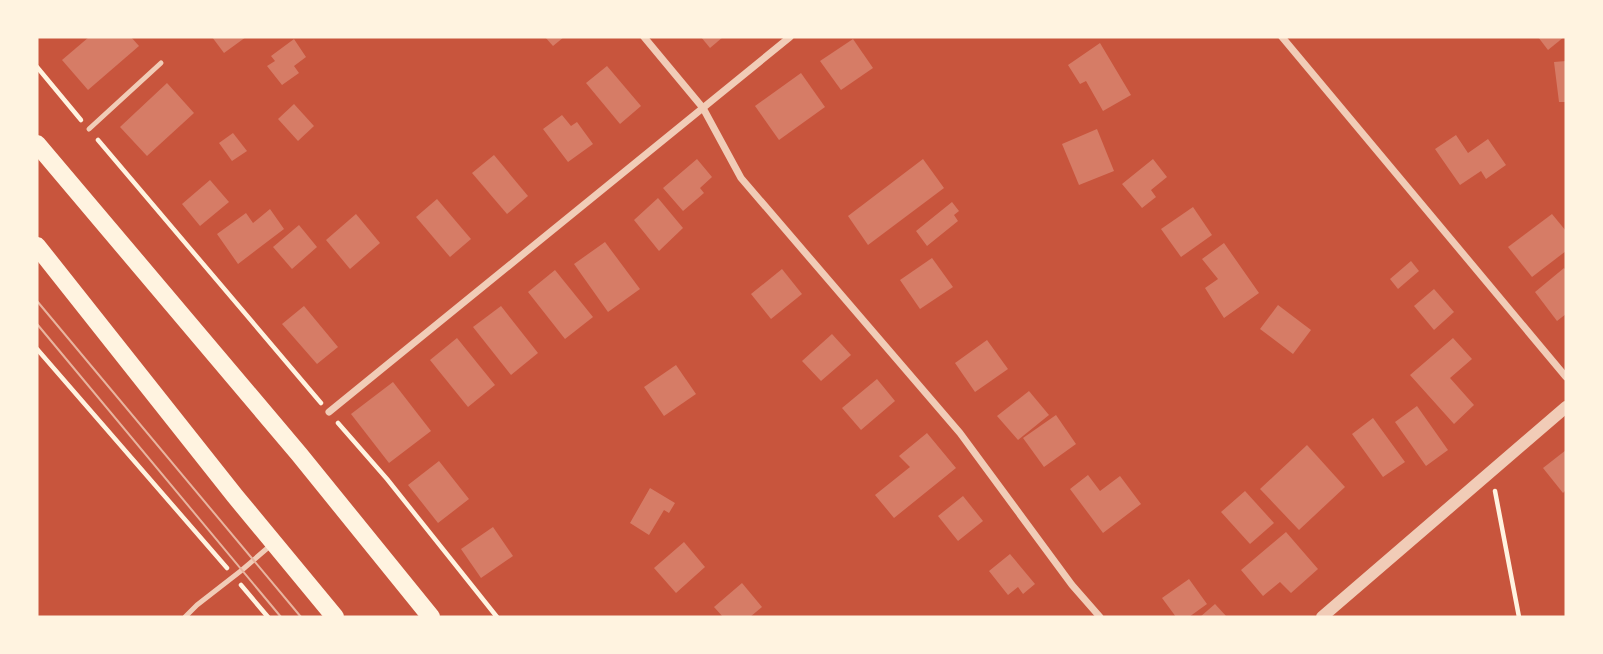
<svg xmlns="http://www.w3.org/2000/svg" width="1603" height="654" font-family="'Noto Serif',serif">
<style>
.building{fill:#d67c66}
.lines{fill:none;stroke-linecap:round;stroke-linejoin:round}
.path{stroke:#fff3e0;stroke-width:4.5}
.service{stroke:#f1ccb7;stroke-width:5}
.minor{stroke:#f1ccb7;stroke-width:7}
.tertiary{stroke:#f1ccb7;stroke-width:12}
.primary{stroke:#fff3e0;stroke-width:18}
.tram{stroke:#e9b49f;stroke-width:2}
</style>
<rect width="100%" height="100%" fill="#c8553d"/>
<g class="building">
<path d="M89,37H131L139,46L88,90L62,60Z"/>
<path d="M212,37H246L224,53Z"/>
<path d="M545,37H564L553,46Z"/>
<path d="M701,37H723L710,48Z"/>
<path d="M1538,37H1564L1548,50Z"/>
<path d="M294,39L306,57L294,66L299,73L282,85L267,66L275,61L271,56Z"/>
<path d="M853,39L873,68L841,90L820,61Z"/>
<path d="M1100,43L1131,95L1103,111L1086,81L1080,84L1068,65Z"/>
<path d="M1566,61V102H1559L1554,62Z"/>
<path d="M607,66L641,106L620,124L586,83Z"/>
<path d="M801,73L825,107L779,140L755,106Z"/>
<path d="M167,83L194,113L147,156L120,127Z"/>
<path d="M294,104L314,126L298,141L278,119Z"/>
<path d="M562,115L571,126L577,122L593,144L568,162L543,129Z"/>
<path d="M1097,129L1114,171L1079,185L1062,144Z"/>
<path d="M233,133L247,151L232,161L219,143Z"/>
<path d="M1456,135L1468,153L1488,139L1506,165L1486,179L1481,171L1460,185L1435,149Z"/>
<path d="M494,155L528,196L507,214L472,173Z"/>
<path d="M697,159L712,177L700,188L704,193L683,211L663,188Z"/>
<path d="M923,159L944,188L868,245L848,216Z"/>
<path d="M1153,159L1167,177L1151,190L1156,197L1142,208L1122,184Z"/>
<path d="M210,180L229,202L200,226L182,204Z"/>
<path d="M658,198L683,228L659,251L634,220Z"/>
<path d="M437,199L471,239L450,257L416,217Z"/>
<path d="M952,202L959,211L954,215L958,221L927,246L916,231Z"/>
<path d="M1193,207L1212,235L1181,257L1161,229Z"/>
<path d="M270,209L284,229L238,264L217,234L246,213L253,223Z"/>
<path d="M356,214L380,243L350,269L326,240Z"/>
<path d="M1552,214L1566,231V251L1532,277L1508,247Z"/>
<path d="M299,225L317,247L292,269L273,247Z"/>
<path d="M605,242L640,289L608,312L574,264Z"/>
<path d="M1224,243L1259,293L1224,318L1205,288L1218,279L1202,259Z"/>
<path d="M932,258L953,287L920,309L900,280Z"/>
<path d="M1411,261L1419,271L1398,289L1390,279Z"/>
<path d="M1564,268L1566,271V314L1557,321L1535,292Z"/>
<path d="M782,269L802,294L771,319L751,294Z"/>
<path d="M555,270L593,317L565,339L528,292Z"/>
<path d="M1434,289L1454,312L1434,330L1414,306Z"/>
<path d="M1278,305L1311,330L1293,354L1260,329Z"/>
<path d="M304,306L338,347L317,364L282,324Z"/>
<path d="M501,306L538,353L511,375L473,327Z"/>
<path d="M832,334L851,355L821,381L802,361Z"/>
<path d="M457,338L495,385L468,407L430,360Z"/>
<path d="M1453,338L1472,359L1450,378L1474,405L1454,424L1410,375Z"/>
<path d="M987,340L1008,369L975,392L955,363Z"/>
<path d="M676,365L696,394L664,416L644,387Z"/>
<path d="M877,379L895,401L861,430L842,408Z"/>
<path d="M393,382L431,431L389,463L351,414Z"/>
<path d="M1029,391L1049,415L1018,440L997,416Z"/>
<path d="M1417,406L1448,450L1426,466L1395,422Z"/>
<path d="M1056,415L1076,444L1044,467L1023,438Z"/>
<path d="M1373,418L1405,462L1383,477L1352,434Z"/>
<path d="M927,433L956,468L894,518L875,495L910,467L899,456Z"/>
<path d="M1307,445L1345,487L1299,530L1260,489Z"/>
<path d="M1566,450V490L1563,493L1543,468Z"/>
<path d="M439,461L469,499L438,523L408,485Z"/>
<path d="M1088,475L1100,491L1120,476L1141,504L1103,533L1070,489Z"/>
<path d="M650,488L675,503L669,513L664,510L649,535L630,523Z"/>
<path d="M1245,491L1274,523L1250,544L1221,512Z"/>
<path d="M963,496L983,521L958,541L938,516Z"/>
<path d="M493,527L513,556L481,578L461,549Z"/>
<path d="M1286,532L1318,569L1291,593L1280,582L1263,596L1241,570Z"/>
<path d="M684,542L705,567L676,593L654,568Z"/>
<path d="M1010,554L1035,584L1023,594L1018,587L1008,595L989,571Z"/>
<path d="M1189,579L1207,604L1189,617H1176L1162,598Z"/>
<path d="M742,583L762,607L750,617H723L714,607Z"/>
<path d="M1215,604L1227,617H1200Z"/>
</g>
<g class="lines">
<g class="path">
<path d="M37,67L81,120"/>
<path d="M98,140L321,403"/>
<path d="M37,349L227,568"/>
<path d="M338,423L387,479L497,617"/>
<path d="M1495,491L1519,617"/>
<path d="M241,585L268,617"/>
</g>
<g class="service">
<path d="M89,129L161,63"/>
<path d="M185,617L197,605L242,570L271,545"/>
</g>
<g class="minor">
<path d="M644,37L703,108L741,178L960,433L1072,585L1100,617"/>
<path d="M1282,37L1566,377"/>
<path d="M329,412L790,37"/>
</g>
<path class="tertiary" d="M1322,617L1566,407"/>
<g class="primary">
<path d="M37,144L299,454L431,617"/>
<path d="M37,246L235,496L335,617"/>
</g>
<g class="tram">
<path d="M37,301L301,617"/>
<path d="M37,324L281,617"/>
</g>
</g>
<rect width="1603" height="654" fill="none" stroke="#fff3e0" stroke-width="77"/>
</svg>
